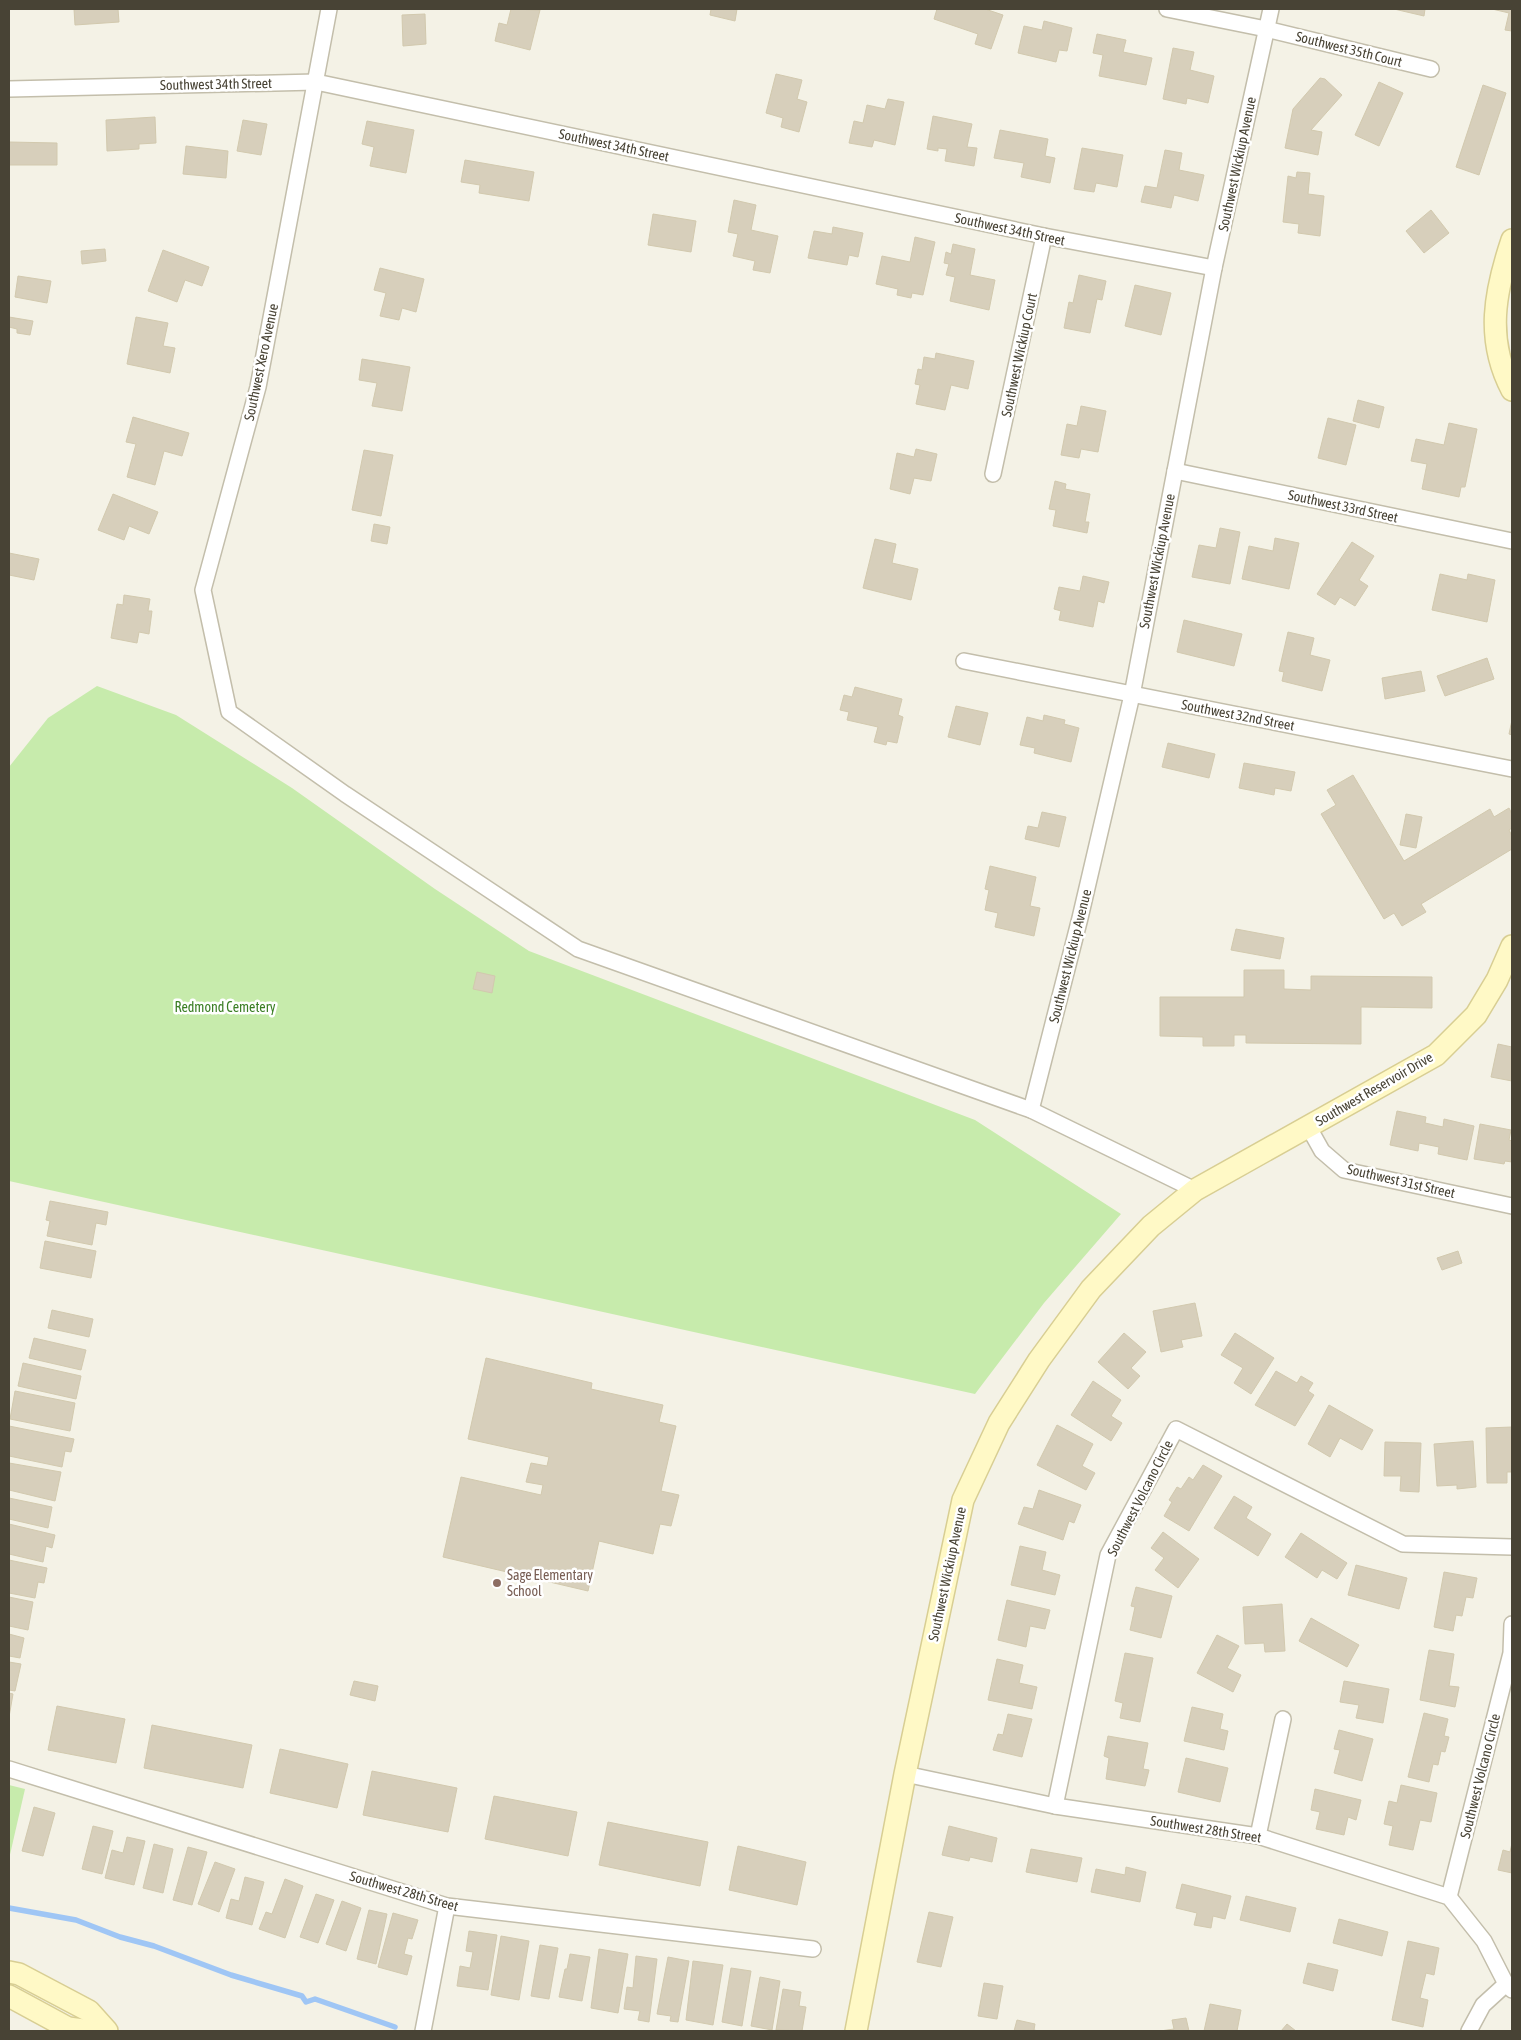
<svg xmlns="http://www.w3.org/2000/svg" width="1521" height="2040" font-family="'Asap Condensed',sans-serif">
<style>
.green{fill:#c7ebac}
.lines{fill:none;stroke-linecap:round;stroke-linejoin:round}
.stream{stroke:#9fc6f5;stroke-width:5.5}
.building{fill:#d7cfbb;stroke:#d2c9ae}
.street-casing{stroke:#c3beab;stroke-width:18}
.secondary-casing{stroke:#d8ce93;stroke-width:24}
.street{stroke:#fff;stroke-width:15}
.secondary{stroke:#fff9c6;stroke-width:21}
.education-dot{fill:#8d6e63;stroke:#fff;stroke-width:2}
.labels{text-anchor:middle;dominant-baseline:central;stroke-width:5;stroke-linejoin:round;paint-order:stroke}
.street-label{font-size:14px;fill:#484335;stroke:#fff}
.park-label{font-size:14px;fill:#3a7e24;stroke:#fff}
.education-label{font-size:14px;fill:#785e54;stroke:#fff;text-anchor:start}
</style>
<rect width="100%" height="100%" fill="#f4f2e6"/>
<g class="green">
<path d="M97,686L176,715L292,788L435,889L529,951L975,1120L1121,1214L1044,1303L975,1394L9,1181V767L48,718Z"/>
<path d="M9,1785L25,1789L9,1859Z"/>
</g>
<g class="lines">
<path class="stream" d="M9,1908L76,1920L120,1937L154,1946L231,1975L302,1996L306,2002L315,1999L395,2027"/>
</g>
<g class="building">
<path d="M74,9H118L119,22L75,25Z"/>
<path d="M511,9L540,10L530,50L495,41L499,23L507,25Z"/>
<path d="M711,9H737L735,21L710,15Z"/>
<path d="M937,9H985L1003,15L991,49L975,44L978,34L934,19Z"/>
<path d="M1394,9H1425L1424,16Z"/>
<path d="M1492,9H1512V31L1505,30L1509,13Z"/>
<path d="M425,14L426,44L403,46L402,15Z"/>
<path d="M1044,21L1072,28L1067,51L1059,50L1056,62L1018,53L1024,26L1042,30Z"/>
<path d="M1097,34L1126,40L1123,52L1152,58L1146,85L1099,76L1103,55L1093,53Z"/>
<path d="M1173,48L1194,52L1190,70L1214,76L1208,103L1187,98L1186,104L1163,99Z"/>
<path d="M776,74L802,80L797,99L807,102L799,132L781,127L783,118L766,113Z"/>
<path d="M1320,78L1325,79L1342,95L1311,130L1322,132L1318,155L1285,148L1293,109Z"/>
<path d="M1379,82L1403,93L1379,146L1355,135Z"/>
<path d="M1483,85L1506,93L1479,175L1456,167Z"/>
<path d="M888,99L904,102L895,145L874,140L872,147L849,143L854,121L863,123L867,105L885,109Z"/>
<path d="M933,116L972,124L967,147L977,148L974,166L945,161L947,149L938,148V151L927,149Z"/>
<path d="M155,117L156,143L139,144V149L107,151L106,120Z"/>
<path d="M243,120L267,124L261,155L237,151Z"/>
<path d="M367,121L414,130L406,173L370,166L374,147L362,144Z"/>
<path d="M1000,130L1048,139L1045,156L1055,158L1050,183L1021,177L1024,163L994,158Z"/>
<path d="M9,142L57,143V165H9Z"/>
<path d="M186,146L228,151L226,178L183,174Z"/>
<path d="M1082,148L1123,155L1117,187L1096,183L1094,192L1074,189Z"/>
<path d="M1165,150L1182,153L1179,170L1204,175L1198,201L1174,195L1171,208L1141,202L1145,186L1157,188Z"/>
<path d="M465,160L534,172L529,201L479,193L480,185L461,182Z"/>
<path d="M1297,172L1310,173L1308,194L1324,196L1320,236L1298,233L1299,224L1283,222L1288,176L1296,178Z"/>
<path d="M734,200L756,205L751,230L778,236L770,273L753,270L755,261L733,256L738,234L728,232Z"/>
<path d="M1431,210L1449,233L1424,253L1406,231Z"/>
<path d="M653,214L696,221L691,252L648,245Z"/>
<path d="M833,227L863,233L858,257L849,255L847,265L808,258L814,231L832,234Z"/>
<path d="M915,237L935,242L923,295L912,293L911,298L897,295L898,289L876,284L882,256L910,262Z"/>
<path d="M953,244L975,249L970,275L995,280L989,310L950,301L955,277L946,275L949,264L944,263L946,252L951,254Z"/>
<path d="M105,249L106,261L82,264L81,251Z"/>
<path d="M163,250L209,267L202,286L185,280L177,302L148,291Z"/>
<path d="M380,268L424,279L416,312L402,308L399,320L380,316L386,293L374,290Z"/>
<path d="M1079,275L1106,281L1102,300L1097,299L1090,333L1064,328L1069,302L1073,303Z"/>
<path d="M18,276L51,281L47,303L15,297Z"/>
<path d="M1135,285L1171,293L1161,335L1125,326Z"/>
<path d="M9,317L33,321L30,335L17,333V329L9,327Z"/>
<path d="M136,317L168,323L163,346L175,348L170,373L127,364Z"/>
<path d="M936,353L974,361L968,389L951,385L945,410L916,404L920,385L915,384L918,369L922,370L924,357L935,359Z"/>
<path d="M362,359L410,367L402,411L372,406L377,383L359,380Z"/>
<path d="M1358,400L1384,407L1379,428L1353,421Z"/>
<path d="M1081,406L1106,411L1098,452L1081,449L1079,458L1061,455L1067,424L1077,426Z"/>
<path d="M133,417L189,433L182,456L164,451L155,485L127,477L136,444L126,442Z"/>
<path d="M1328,418L1356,425L1346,465L1318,458Z"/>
<path d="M1449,423L1477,429L1465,487H1461L1459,497L1422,489L1427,464L1411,461L1416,439L1444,445Z"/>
<path d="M916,449L937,454L931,481L914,478L910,494L890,489L897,453L914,457Z"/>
<path d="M364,450L393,455L381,516L352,510Z"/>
<path d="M1055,481L1066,484L1065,489L1090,494L1085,522H1089L1087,533L1053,526L1056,510L1049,509Z"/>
<path d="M113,494L158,512L149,534L129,526L124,540L98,530Z"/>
<path d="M374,524L390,527L387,544L371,541Z"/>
<path d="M1220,528L1240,532L1230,584L1192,577L1199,545L1216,548Z"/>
<path d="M1275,538L1299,543L1289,589L1242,579L1249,546L1273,551Z"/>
<path d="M875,539L896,544L892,563L918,569L911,600L863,588Z"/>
<path d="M1352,542L1374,556L1359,580L1368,586L1355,606L1340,597L1335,605L1317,594Z"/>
<path d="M9,553L39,559L34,580L9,575Z"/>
<path d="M1440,574L1467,580L1468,574L1495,580L1487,622L1432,610Z"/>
<path d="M1083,576L1109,582L1104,603L1098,601L1093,627L1059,620L1061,611L1054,609L1059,587L1080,591Z"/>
<path d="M124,595L150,599L148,611H152L149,634L139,632L137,643L111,638L117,604L123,605Z"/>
<path d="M1184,620L1242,634L1234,666L1177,652Z"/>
<path d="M1288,632L1314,638L1310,655L1330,660L1322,691L1282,681L1284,672L1279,671Z"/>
<path d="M1487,658L1494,679L1445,696L1437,676Z"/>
<path d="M1421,671L1425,691L1385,699L1382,678Z"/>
<path d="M855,687L902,699L898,715L903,717L897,743L887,741L886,745L874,742L878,727L847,720L849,712L840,710L844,695L852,697Z"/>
<path d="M956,706L988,713L980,745L948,737Z"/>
<path d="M1044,715L1065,720L1064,724L1079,728L1071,762L1034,753L1035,748L1020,745L1027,717L1043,721Z"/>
<path d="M1512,720V735L1509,734Z"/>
<path d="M1168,743L1215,754L1209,778L1162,767Z"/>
<path d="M1244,763L1295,772L1291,791L1275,788L1274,795L1239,788Z"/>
<path d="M1353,775L1404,861L1490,809L1494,817L1509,808L1512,814V828L1509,830L1512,836V849L1421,904L1426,912L1402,926L1394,913L1384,919L1321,814L1336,805L1327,790Z"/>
<path d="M1042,812L1066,817L1059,847L1025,839L1028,826L1038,828Z"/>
<path d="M1406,814L1422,817L1416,848L1400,845Z"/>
<path d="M990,866L1036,877L1030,906L1040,908L1034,936L995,927L998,913L985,910L989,890L985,889Z"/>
<path d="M1236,929L1284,938L1280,959L1231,950Z"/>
<path d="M1244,970H1284V989L1311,990V976L1432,977V1008L1361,1007V1044L1246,1043V1035H1234V1046H1203V1037L1160,1036V997H1244Z"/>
<path d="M477,972L495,976L492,993L473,989Z"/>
<path d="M1498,1044L1512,1047V1081L1491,1077Z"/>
<path d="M1397,1111L1426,1117L1425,1123L1443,1127L1444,1119L1474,1126L1467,1160L1438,1154L1439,1147L1419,1143L1418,1151L1390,1145Z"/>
<path d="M1480,1124L1511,1130L1509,1140L1512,1141V1162L1505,1161L1504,1164L1474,1159Z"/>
<path d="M50,1201L108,1212L106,1225L96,1223L92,1245L47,1236L50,1221L46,1220Z"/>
<path d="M45,1241L96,1251L91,1278L40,1268Z"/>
<path d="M1458,1251L1462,1263L1442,1270L1437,1258Z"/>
<path d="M1195,1303L1202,1336L1181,1340L1183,1347L1161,1352L1153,1311Z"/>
<path d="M52,1310L93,1319L89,1337L48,1328Z"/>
<path d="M1124,1333L1146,1352L1131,1368L1140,1376L1128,1389L1098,1362Z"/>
<path d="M1235,1333L1274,1358L1251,1394L1234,1383L1243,1368L1221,1355Z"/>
<path d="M34,1338L86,1350L81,1370L29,1358Z"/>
<path d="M486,1358L592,1383L591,1389L663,1405L659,1422L676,1426L661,1491L679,1495L671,1526L660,1524L653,1554L599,1541L588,1591L443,1557L461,1477L541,1495L543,1485L526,1482L531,1463L547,1466L549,1457L468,1439Z"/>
<path d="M23,1363L81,1376L76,1399L18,1386Z"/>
<path d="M1276,1371L1297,1383L1301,1376L1313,1383L1308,1391L1314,1395L1295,1426L1255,1405Z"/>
<path d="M1093,1381L1121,1400L1111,1416L1122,1423L1111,1441L1071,1415Z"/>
<path d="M15,1391L75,1403L70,1431L10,1419Z"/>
<path d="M1329,1405L1373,1430L1362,1450L1340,1438L1330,1457L1308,1444Z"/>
<path d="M1057,1425L1093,1444L1082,1466L1095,1473L1086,1490L1037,1465Z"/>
<path d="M9,1426L74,1439L71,1452L65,1451L62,1467L9,1456Z"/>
<path d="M1512,1427V1472H1507V1483H1487L1486,1428Z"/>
<path d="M1473,1441L1476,1487L1457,1489V1485L1437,1486L1434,1444Z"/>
<path d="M1385,1442L1421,1443L1419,1492L1400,1491L1401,1476H1384Z"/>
<path d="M9,1463L61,1472L55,1501L9,1490Z"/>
<path d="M1203,1465L1222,1476L1189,1531L1164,1516L1172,1502L1169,1500L1177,1487L1181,1489L1189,1477L1193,1480Z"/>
<path d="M1039,1490L1081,1505L1074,1523L1069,1521L1063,1540L1018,1524L1024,1507L1033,1509Z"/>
<path d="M1234,1496L1252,1507L1246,1518L1271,1534L1258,1556L1214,1528Z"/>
<path d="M9,1498L52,1507L48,1528L9,1519Z"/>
<path d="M9,1524L55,1535L52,1548L46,1546L43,1562L9,1554Z"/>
<path d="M1163,1532L1199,1559L1178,1588L1155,1570L1164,1558L1151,1548Z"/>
<path d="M1301,1533L1347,1563L1337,1579L1322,1570L1317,1578L1285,1557Z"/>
<path d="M1020,1546L1046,1552L1042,1570L1060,1575L1055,1595L1011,1585Z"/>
<path d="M9,1560L47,1568L44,1583L38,1582L35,1598L9,1593Z"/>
<path d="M1356,1565L1407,1578L1399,1609L1348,1595Z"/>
<path d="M1444,1572L1477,1578L1473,1598L1466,1597L1462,1616L1456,1615L1453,1631L1434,1627Z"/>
<path d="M1136,1587L1172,1596L1161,1638L1130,1630L1135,1607L1131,1606Z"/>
<path d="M9,1597L33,1602L28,1630L9,1626Z"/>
<path d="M1007,1600L1050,1610L1045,1629L1030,1626L1026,1647L998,1640Z"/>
<path d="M1282,1604L1285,1651L1265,1652L1264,1643L1245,1644L1243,1607Z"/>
<path d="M1311,1618L1359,1645L1347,1667L1299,1641Z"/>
<path d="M9,1634L24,1638L20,1658L9,1656Z"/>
<path d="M1217,1635L1239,1646L1227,1668L1241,1675L1233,1692L1197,1673Z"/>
<path d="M1429,1650L1454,1654L1449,1686L1459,1687L1455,1707L1420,1700Z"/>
<path d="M1125,1653L1153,1658L1140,1722L1120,1718L1123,1703L1115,1701Z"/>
<path d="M997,1659L1023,1665L1019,1683L1037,1687L1032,1709L988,1700Z"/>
<path d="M9,1662L21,1664L15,1691L9,1690Z"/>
<path d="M354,1681L378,1686L375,1701L350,1695Z"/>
<path d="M1344,1681L1389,1689L1383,1723L1356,1718L1359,1705L1340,1702Z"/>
<path d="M9,1693L13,1694L9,1717Z"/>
<path d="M57,1706L125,1719L116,1763L48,1750Z"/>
<path d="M1192,1707L1223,1714L1220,1729L1228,1731L1224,1750L1184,1741Z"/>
<path d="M1424,1713L1448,1719L1444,1736L1449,1737L1445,1752L1441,1751L1438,1765L1433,1764L1429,1782L1408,1777Z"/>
<path d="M1008,1714L1032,1719L1022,1757L993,1750L998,1734L1003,1735Z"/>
<path d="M152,1725L252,1745L243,1788L144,1768Z"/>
<path d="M1339,1730L1373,1739L1362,1781L1334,1773L1340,1750L1334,1749Z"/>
<path d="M1108,1736L1148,1743L1143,1769L1149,1770L1145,1786L1106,1779L1109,1758L1104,1756Z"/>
<path d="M280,1749L348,1764L337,1808L270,1793Z"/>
<path d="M1186,1758L1228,1768L1220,1802L1178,1792Z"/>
<path d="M372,1771L457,1788L448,1832L363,1815Z"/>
<path d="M1401,1785L1437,1793L1431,1822L1420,1820L1413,1850L1389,1845L1393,1826L1384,1824L1389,1801L1397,1803Z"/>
<path d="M1315,1789L1361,1800L1356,1820L1348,1817L1344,1835L1316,1829L1320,1812L1311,1810Z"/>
<path d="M494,1796L577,1812L568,1856L485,1839Z"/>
<path d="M34,1807L55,1813L43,1856L22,1851Z"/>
<path d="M608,1822L708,1842L700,1886L599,1865Z"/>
<path d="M93,1826L113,1831L102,1874L82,1869Z"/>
<path d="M949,1826L997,1838L992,1862L970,1857L969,1861L942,1855Z"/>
<path d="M127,1837L145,1841L134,1885L105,1878L112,1850L123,1853Z"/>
<path d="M1512,1843V1873L1498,1870L1503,1850L1510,1852Z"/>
<path d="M154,1844L173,1849L163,1893L143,1888Z"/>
<path d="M738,1846L806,1862L797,1905L729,1890Z"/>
<path d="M188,1847L207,1852L192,1905L173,1900Z"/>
<path d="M1031,1849L1082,1858L1077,1882L1026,1872Z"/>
<path d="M215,1862L235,1869L219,1912L198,1904Z"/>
<path d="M1126,1867L1146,1872L1140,1902L1091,1892L1096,1869L1125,1875Z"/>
<path d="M245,1877L264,1882L252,1925L226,1918L231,1899L239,1901Z"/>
<path d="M285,1879L303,1886L285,1938L259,1929L266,1912L272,1914Z"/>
<path d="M1182,1884L1231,1896L1225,1919L1213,1916L1211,1928L1194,1925L1197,1913L1176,1908Z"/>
<path d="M316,1894L334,1900L318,1943L300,1937Z"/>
<path d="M1246,1896L1296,1908L1290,1932L1240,1920Z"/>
<path d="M342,1901L361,1908L346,1951L326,1944Z"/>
<path d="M369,1910L387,1914L376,1964L357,1959Z"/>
<path d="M929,1912L953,1917L941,1967L917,1962Z"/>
<path d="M393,1913L418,1920L412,1939L408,1938L404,1954L412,1956L407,1975L378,1967Z"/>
<path d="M1339,1919L1388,1932L1382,1956L1333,1943Z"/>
<path d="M469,1931L497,1935L488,1990L457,1986L460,1966L470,1968L473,1952L466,1951Z"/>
<path d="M501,1936L529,1941L519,2000L491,1995Z"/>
<path d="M1408,1941L1439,1948L1434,1975L1426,1973L1420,1998L1428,2000L1423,2027L1392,2020Z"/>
<path d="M540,1945L558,1948L549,1999L531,1996Z"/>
<path d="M599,1949L628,1954L618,2013L591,2008Z"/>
<path d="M570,1954L590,1957L582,2001L559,1997L565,1969H567Z"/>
<path d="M636,1956L657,1959L649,2022L638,2020L640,2011L624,2009L627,1987L633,1988Z"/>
<path d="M668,1957L689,1961L678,2022L670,2021L671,2016L657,2014Z"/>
<path d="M693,1961L723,1965L713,2025L686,2020Z"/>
<path d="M1308,1963L1338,1970L1333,1991L1303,1983Z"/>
<path d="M731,1968L751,1971L742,2026L722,2022Z"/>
<path d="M760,1977L780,1981L772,2030L751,2026Z"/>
<path d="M984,1983L1003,1986L997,2019L978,2016Z"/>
<path d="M783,1989L801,1992L799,2006L806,2007L802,2031L776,2030Z"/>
<path d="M1210,2004L1241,2010L1237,2031H1204Z"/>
<path d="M1186,2018L1189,2031H1160L1174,2029L1172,2020Z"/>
<path d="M1017,2020L1035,2024L1034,2030L1038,2031H1014Z"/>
<path d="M1287,2024L1296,2031H1281Z"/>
</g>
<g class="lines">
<defs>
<g id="street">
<path d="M329,9L258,387L203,590L229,712L345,794L578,949L1031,1110L1195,1190"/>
<path d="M1167,9L1266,29L1431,69"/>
<path d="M9,89L316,82L1044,236L1214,268"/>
<path d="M1175,471L1512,541"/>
<path d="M993,474L1044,236"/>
<path d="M964,661L1512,769"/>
<path d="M1031,1110L1080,918L1132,695L1214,268L1271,9"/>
<path d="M1308,1126L1322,1151L1344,1170L1512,1206"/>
<path d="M9,1769L447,1906L813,1949"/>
<path d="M905,1774L1055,1806L1258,1836L1449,1897L1484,1941L1506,1984L1512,1990"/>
<path d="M1055,1806L1108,1555L1176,1429L1403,1544L1512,1547"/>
<path d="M1258,1836L1283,1719"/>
<path d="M1449,1897L1511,1653L1512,1624"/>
<path d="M423,2031L447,1906"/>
<path d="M1469,2031L1483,2005L1506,1984"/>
</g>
<g id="secondary">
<path d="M1512,240C1495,291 1485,339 1512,390"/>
<path d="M9,1972L19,1974L89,2011L107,2031"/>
<path d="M9,1996L68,2028L91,2031"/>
<path d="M856,2031L905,1774L963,1500L999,1423L1039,1360L1091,1289L1151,1226L1195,1190L1436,1055L1476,1015L1497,980L1512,946"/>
</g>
</defs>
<use href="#street" class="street-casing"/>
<use href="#secondary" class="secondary-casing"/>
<use href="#street" class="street"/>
<use href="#secondary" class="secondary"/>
</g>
<circle class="education-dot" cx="497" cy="1583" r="5"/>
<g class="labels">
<g class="street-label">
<text transform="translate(1349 49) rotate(14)">Southwest 35th Court</text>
<text transform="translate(216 84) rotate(-1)">Southwest 34th Street</text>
<text transform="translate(614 145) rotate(12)">Southwest 34th Street</text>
<text transform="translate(1237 164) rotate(-78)">Southwest Wickiup Avenue</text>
<text transform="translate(1010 229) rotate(12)">Southwest 34th Street</text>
<text transform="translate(1019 355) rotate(-78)">Southwest Wickiup Court</text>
<text transform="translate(261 362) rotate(-78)">Southwest Xero Avenue</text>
<text transform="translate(1343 506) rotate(12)">Southwest 33rd Street</text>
<text transform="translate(1157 561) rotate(-79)">Southwest Wickiup Avenue</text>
<text transform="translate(1238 715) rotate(11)">Southwest 32nd Street</text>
<text transform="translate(1070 956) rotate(-76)">Southwest Wickiup Avenue</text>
<text transform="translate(1374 1089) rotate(-30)">Southwest Reservoir Drive</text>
<text transform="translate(1401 1181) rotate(13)">Southwest 31st Street</text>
<text transform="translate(1140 1498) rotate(-63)">Southwest Volcano Circle</text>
<text transform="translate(947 1574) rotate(-78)">Southwest Wickiup Avenue</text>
<text transform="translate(1480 1776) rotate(-76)">Southwest Volcano Circle</text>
<text transform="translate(1206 1829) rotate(9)">Southwest 28th Street</text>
<text transform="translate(404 1891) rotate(16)">Southwest 28th Street</text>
</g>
<g class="park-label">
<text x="225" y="1007">Redmond Cemetery</text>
</g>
<g class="education-label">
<text x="507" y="1575">Sage Elementary<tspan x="507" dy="16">School</tspan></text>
</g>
</g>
<rect width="1521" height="2040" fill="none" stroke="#484335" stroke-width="20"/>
</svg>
